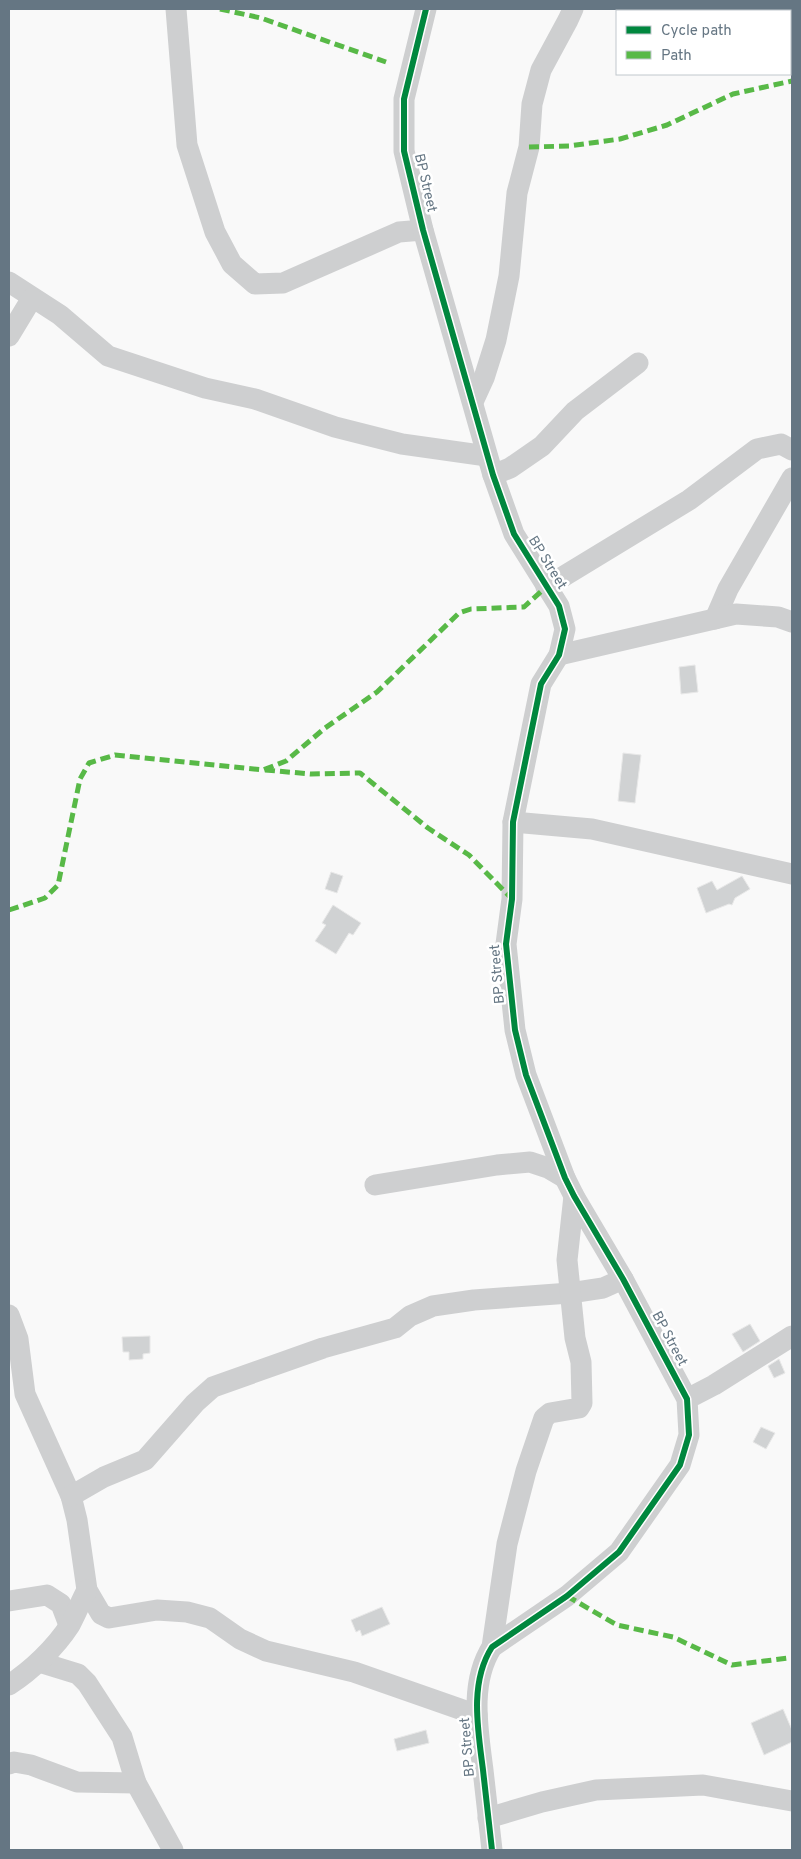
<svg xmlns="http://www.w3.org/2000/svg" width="801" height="1859" font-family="Overpass,sans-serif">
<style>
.building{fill:#d0d2d3;stroke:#e8e8e8}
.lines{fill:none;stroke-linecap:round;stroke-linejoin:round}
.minor{stroke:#cecfd0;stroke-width:21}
.quiet{stroke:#58b947;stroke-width:5;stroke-dasharray:10 5;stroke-linecap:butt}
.cycleway-casing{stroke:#fff;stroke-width:9}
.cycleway{stroke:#00873e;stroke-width:6}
.labels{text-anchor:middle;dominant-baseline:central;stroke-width:5;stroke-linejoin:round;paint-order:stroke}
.street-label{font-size:14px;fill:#657683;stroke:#fff}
</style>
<rect width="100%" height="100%" fill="#f9f9f9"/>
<g class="building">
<path d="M695,665L698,692L681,694L679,667Z"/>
<path d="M623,753L641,755L635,803L618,801Z"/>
<path d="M331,872L343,876L337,893L325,889Z"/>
<path d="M742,876L750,889L735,898L732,905L729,904L706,913L697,888L712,881L717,890Z"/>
<path d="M333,905L361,923L353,935L349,933L336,954L315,941L326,925L322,923Z"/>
<path d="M750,1324L760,1341L743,1352L732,1334Z"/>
<path d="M150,1336V1353L143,1354V1359L129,1360V1352H123L122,1337Z"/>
<path d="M779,1359L785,1373L774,1378L768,1366Z"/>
<path d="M761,1427L775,1433L766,1449L753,1442Z"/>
<path d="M382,1607L390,1624L362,1636L360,1630L356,1632L351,1620Z"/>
<path d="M783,1709L792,1730V1742L764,1755L751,1723Z"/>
<path d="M426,1730L429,1743L397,1751L394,1739Z"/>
</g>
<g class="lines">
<g class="minor">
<path d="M176,9L187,145L215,232L232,264L255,284L283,283L399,232L423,230"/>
<path d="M426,9L404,99V151L423,230L493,475L514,534L559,606L565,629L559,655L541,684L513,822L512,899L506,944L515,1030L526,1075L565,1178L574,1196L623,1279L687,1399L689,1435L680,1465L619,1552L567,1596L492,1647C469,1683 478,1730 483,1770C486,1797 489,1824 492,1850"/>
<path d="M9,282L60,315L108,356L205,388L255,399L335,427L402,444L487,456"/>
<path d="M9,336L32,298"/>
<path d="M473,402L484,378L496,340L509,276L517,193L529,147L532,104L541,70L568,20L573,9"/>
<path d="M493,475L510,468L542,446L575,411L638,363"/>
<path d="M546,587L689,500L757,449L781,444L792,450"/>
<path d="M715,619L728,589L792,478"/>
<path d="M559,655L736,614L778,617L792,622"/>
<path d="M513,822L592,829L792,874"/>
<path d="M375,1185L497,1165L530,1162L548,1168L565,1178"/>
<path d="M9,1315L18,1339L25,1394L71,1496L77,1520L87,1590L101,1614L109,1618L157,1610L187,1612L210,1618L240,1639L266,1651L354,1672L477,1715"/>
<path d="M687,1399L714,1385L792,1336"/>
<path d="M71,1496L104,1477L145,1460L195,1403L213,1387L323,1348L395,1328L410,1316L433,1306L474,1300L570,1293L603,1288L623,1279"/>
<path d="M9,1601L47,1595L61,1604L69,1625"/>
<path d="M492,1647L507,1544L526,1471L544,1418L550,1413L579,1408L582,1403L581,1362L575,1338L567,1260L574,1196"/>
<path d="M39,1662L78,1674L87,1683L122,1737L136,1783L173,1850"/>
<path d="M9,1685C32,1670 55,1648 70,1625C76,1614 81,1601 87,1590"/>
<path d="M9,1764L14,1762L31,1765L77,1782L136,1783"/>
<path d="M488,1818L542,1802L596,1790L703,1785L792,1801"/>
</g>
<g class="quiet">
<path d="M220,9L261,18L386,62"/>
<path d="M529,147L569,146L620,139L667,125L733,94L792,81"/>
<path d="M265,770L311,774L360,773L428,828L469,855L512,899"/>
<path d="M9,910L45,898L58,885L80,779L89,763L115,755L263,770L286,761L325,728L377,692L459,613L471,609L524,607L546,587"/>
<path d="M567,1596L617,1625L673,1637L732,1665L789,1658"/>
</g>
<defs>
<path id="cycleway" d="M426,9L404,99V151L423,230L493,475L514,534L559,606L565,629L559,655L541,684L513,822L512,899L506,944L515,1030L526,1075L565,1178L574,1196L623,1279L687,1399L689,1435L680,1465L619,1552L567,1596L492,1647C469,1683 478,1730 483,1770C486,1797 489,1824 492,1850"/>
</defs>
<use href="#cycleway" class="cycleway-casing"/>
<use href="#cycleway" class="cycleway"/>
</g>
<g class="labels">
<g class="street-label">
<text transform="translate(425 183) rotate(77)">BP Street</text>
<text transform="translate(547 563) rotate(58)">BP Street</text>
<text transform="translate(498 974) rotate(-95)">BP Street</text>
<text transform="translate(669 1339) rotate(62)">BP Street</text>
<text transform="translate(468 1747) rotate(-95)">BP Street</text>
</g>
</g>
<rect width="801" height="1859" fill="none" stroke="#657683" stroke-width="20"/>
<rect x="616" y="10" width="175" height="65" fill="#ffffff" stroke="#c1c8cd"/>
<rect x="626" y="26" width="25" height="8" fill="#00873e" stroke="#c1c8cd"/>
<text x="661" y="35" font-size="15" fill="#657683">Cycle path</text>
<rect x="626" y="51" width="25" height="8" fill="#58b947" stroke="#c1c8cd"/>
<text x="661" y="60" font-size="15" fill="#657683">Path</text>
</svg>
